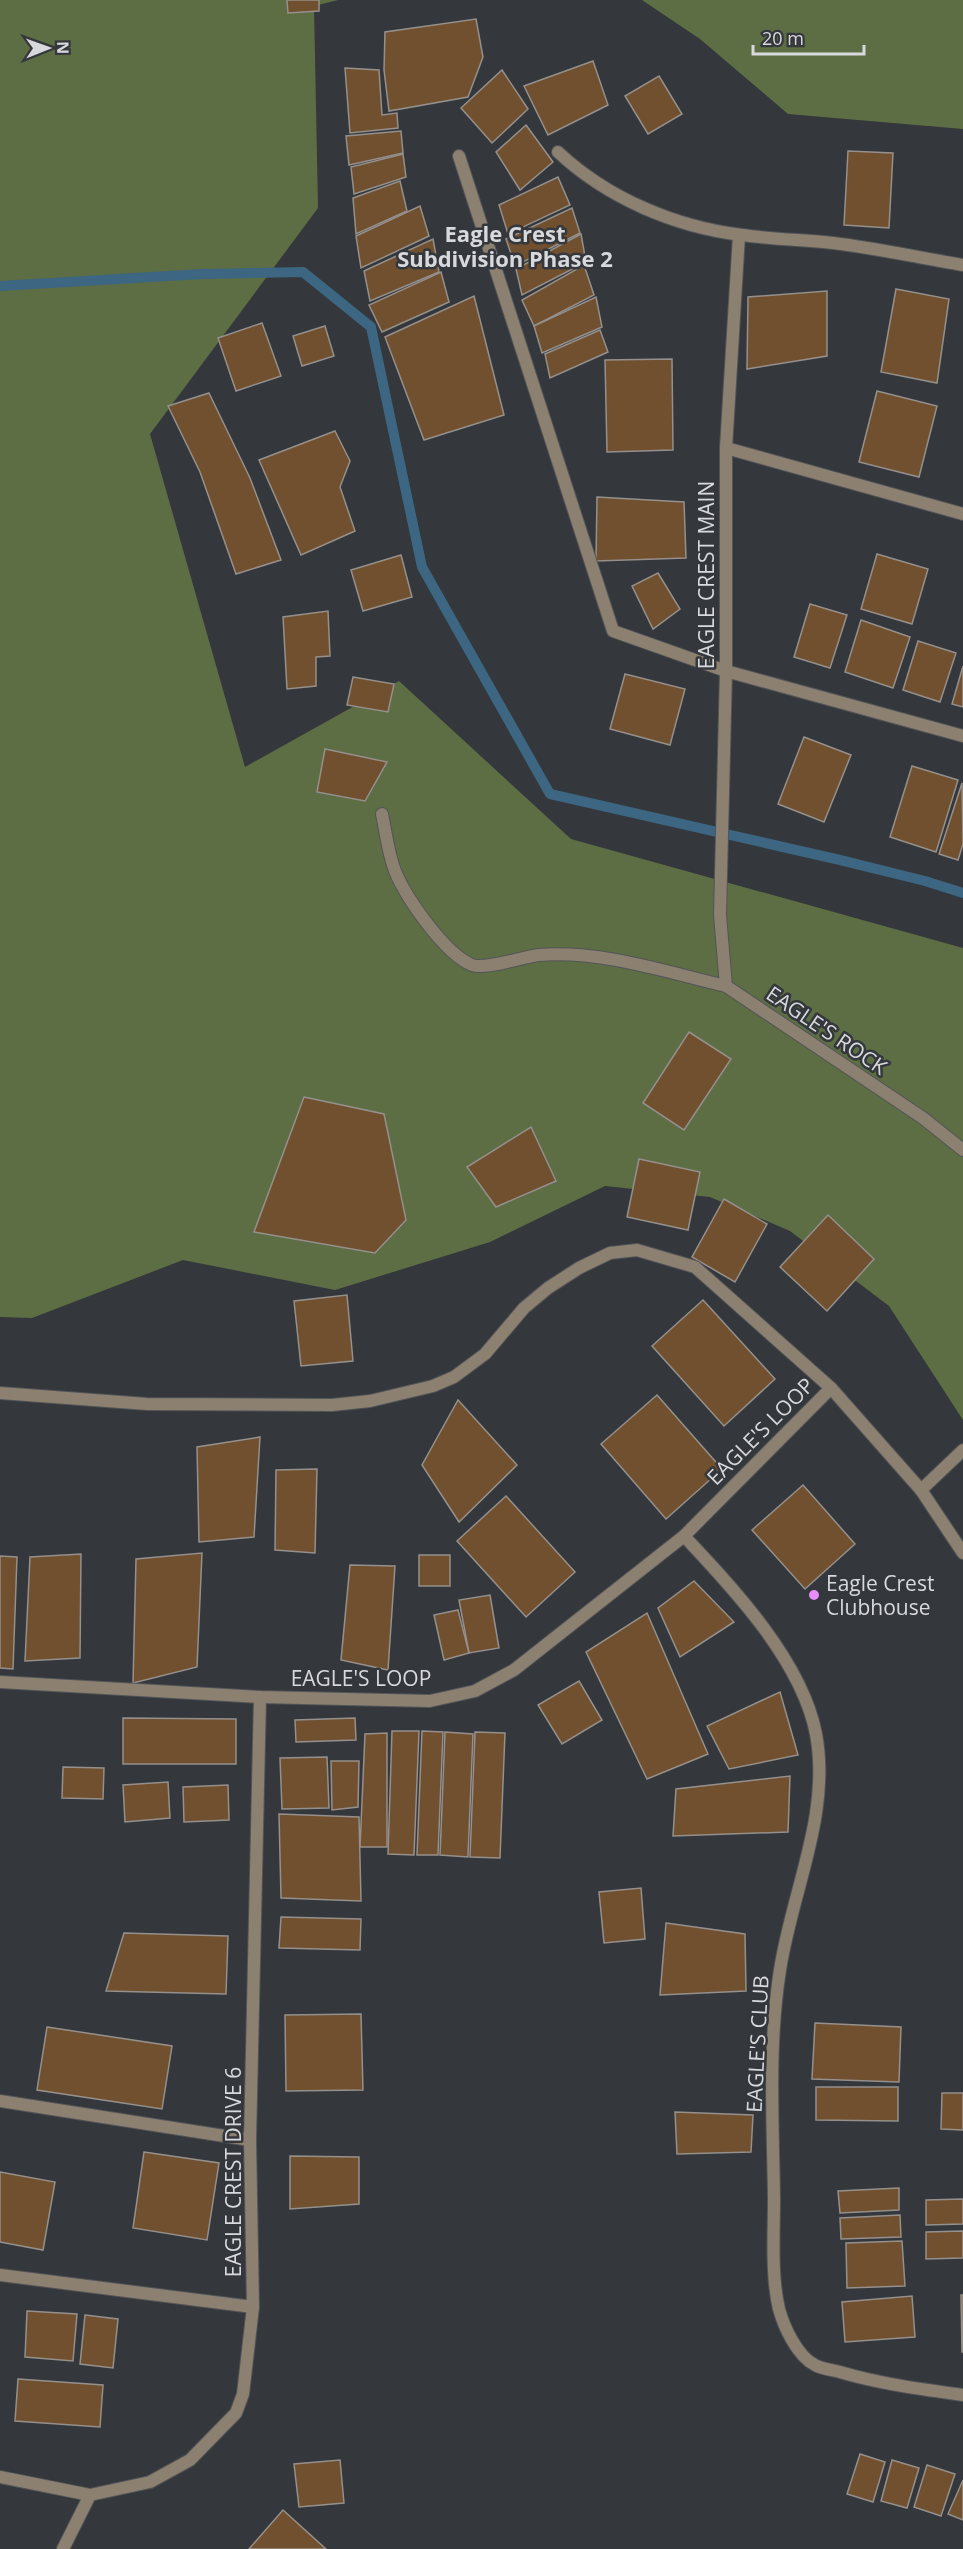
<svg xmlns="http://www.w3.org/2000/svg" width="963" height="2549" font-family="'Open Sans',sans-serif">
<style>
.forest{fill:#5d6e45}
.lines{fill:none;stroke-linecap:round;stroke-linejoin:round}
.stream{stroke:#3c6681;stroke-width:10}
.building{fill:#70502f;stroke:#95908c;stroke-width:1.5}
.minor-casing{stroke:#525458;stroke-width:14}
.minor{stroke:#8c8170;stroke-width:12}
.poi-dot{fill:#e98dfe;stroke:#34373b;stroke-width:2}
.labels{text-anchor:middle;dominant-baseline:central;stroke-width:5;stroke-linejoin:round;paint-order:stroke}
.street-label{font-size:21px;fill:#d8d9dc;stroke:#34373b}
.poi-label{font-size:21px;fill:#d8d9dc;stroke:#34373b;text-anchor:start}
.neighbourhood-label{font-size:22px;font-weight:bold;fill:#d8d9dc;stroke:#34373b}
</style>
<rect width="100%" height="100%" fill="#34373b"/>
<g class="forest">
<path d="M0,0H338L314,6L318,208L150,434L245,767L399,681L571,839L963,948V1420L889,1306L790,1231L710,1197L605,1186L490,1242L335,1290L183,1260L32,1318L0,1317Z"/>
<path d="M642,0H963V129L788,114L700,39Z"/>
</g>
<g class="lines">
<path class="stream" d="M0,286L202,274L303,272L371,327L422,567L550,794L840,860L925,881L963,893"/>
</g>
<g class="building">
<path d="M287,0H319V11L288,13Z"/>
<path d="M476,19L483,57L468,97L389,111L384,70L385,32Z"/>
<path d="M593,61L608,105L548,135L524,86Z"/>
<path d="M345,68L379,70L382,115L397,113L398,128L350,133Z"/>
<path d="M502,70L528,109L492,143L461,108Z"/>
<path d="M659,76L682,114L648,134L625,96Z"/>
<path d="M526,125L553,162L520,190L496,152Z"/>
<path d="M401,131L403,153L349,165L346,136Z"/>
<path d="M848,151L893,153L889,228L844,225Z"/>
<path d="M403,154L406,177L354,194L351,167Z"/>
<path d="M558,177L570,205L508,234L499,205Z"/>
<path d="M400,181L407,211L356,234L353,198Z"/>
<path d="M420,206L429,236L361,268L356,236Z"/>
<path d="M572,208L580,233L515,266L506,239Z"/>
<path d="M581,234L586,262L522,295L516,269Z"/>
<path d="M433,239L439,272L370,301L364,271Z"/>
<path d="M584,265L594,295L534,326L522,300Z"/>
<path d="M441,272L449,302L382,332L369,305Z"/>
<path d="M896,289L949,299L937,383L881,372Z"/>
<path d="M827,291V356L747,369L748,297Z"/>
<path d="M474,296L504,415L424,440L385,337Z"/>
<path d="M596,297L602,327L542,353L534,326Z"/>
<path d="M262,323L281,376L236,391L218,338Z"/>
<path d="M325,326L334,356L302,366L293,336Z"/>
<path d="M600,330L608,352L550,378L545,354Z"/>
<path d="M672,359L673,450L607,452L605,360Z"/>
<path d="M877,391L937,406L919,477L859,462Z"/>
<path d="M209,393L250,478L281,560L236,574L200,472L168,406Z"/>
<path d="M335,431L350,461L340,487L355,531L301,555L259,460Z"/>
<path d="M597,497L684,502L686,558L596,561Z"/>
<path d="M877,554L928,569L912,624L861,609Z"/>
<path d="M401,555L412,597L363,611L351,570Z"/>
<path d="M658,573L680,609L653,629L632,586Z"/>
<path d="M810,604L847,615L830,668L794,657Z"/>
<path d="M328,611L330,656L316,657V686L287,689L283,617Z"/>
<path d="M861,620L910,637L893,688L845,672Z"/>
<path d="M918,641L956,653L940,702L903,690Z"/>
<path d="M963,666V707L952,704Z"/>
<path d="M625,674L685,689L670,745L610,729Z"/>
<path d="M353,677L394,684L388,712L347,705Z"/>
<path d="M804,737L851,755L824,822L778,804Z"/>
<path d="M325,749L387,762L365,801L317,792Z"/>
<path d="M912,766L958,780L936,852L890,837Z"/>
<path d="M962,783L963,844L958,860L939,854Z"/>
<path d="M689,1032L731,1059L684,1130L643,1103Z"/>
<path d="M304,1097L384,1114L406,1220L375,1253L254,1232Z"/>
<path d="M531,1127L556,1181L496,1207L467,1167Z"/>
<path d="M639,1159L700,1172L688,1230L627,1217Z"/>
<path d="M724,1199L767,1224L735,1282L692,1257Z"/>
<path d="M828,1215L874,1259L827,1311L780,1267Z"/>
<path d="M347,1295L353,1361L301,1366L294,1301Z"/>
<path d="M703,1300L775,1379L724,1426L652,1346Z"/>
<path d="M657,1395L722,1469L666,1519L601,1444Z"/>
<path d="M458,1400L517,1465L459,1522L422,1465Z"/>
<path d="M260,1437L254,1537L199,1542L197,1447Z"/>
<path d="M317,1469L315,1553L275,1550L276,1470Z"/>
<path d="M803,1485L855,1544L805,1589L752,1530Z"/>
<path d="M506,1496L575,1572L526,1617L457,1541Z"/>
<path d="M202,1553L197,1667L133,1683L136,1559Z"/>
<path d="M81,1554L80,1658L25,1661L30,1557Z"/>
<rect x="419" y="1555" width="31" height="31"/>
<path d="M0,1556L17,1557L13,1669L0,1668Z"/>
<path d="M350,1565L395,1566L388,1670L341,1660Z"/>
<path d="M694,1581L734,1622L680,1657L658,1608Z"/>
<path d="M490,1595L499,1648L469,1653L459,1600Z"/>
<path d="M458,1610L469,1653L444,1660L434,1615Z"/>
<path d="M647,1613L708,1754L647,1779L586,1652Z"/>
<path d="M579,1681L602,1720L562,1744L538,1705Z"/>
<path d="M780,1692L798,1755L729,1769L707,1726Z"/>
<path d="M123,1718L236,1719V1764H123Z"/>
<path d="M355,1718L356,1740L296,1742L295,1720Z"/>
<path d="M392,1731H419L414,1855L388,1854Z"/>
<path d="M422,1731L443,1732L438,1855H417Z"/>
<path d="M445,1732L473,1734L468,1857L440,1855Z"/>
<path d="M475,1732L505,1733L500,1858L470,1857Z"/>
<path d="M387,1733V1847H360L365,1734Z"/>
<path d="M327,1757L329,1808L282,1809L280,1758Z"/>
<path d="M331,1761H359L358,1807L332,1810Z"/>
<path d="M63,1767L104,1768L103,1799L62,1798Z"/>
<path d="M790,1776L788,1832L673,1836L676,1789Z"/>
<path d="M168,1782L170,1818L125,1822L123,1785Z"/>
<path d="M228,1785L229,1820L184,1822L183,1787Z"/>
<path d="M279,1814L359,1817L361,1901L281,1898Z"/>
<path d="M641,1888L645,1939L604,1943L599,1892Z"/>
<path d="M281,1917L361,1919L360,1950L279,1948Z"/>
<path d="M666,1923L745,1934L746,1991L660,1995Z"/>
<path d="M124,1933L228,1936L226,1994L106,1991Z"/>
<path d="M361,2014L363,2090L286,2091L285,2015Z"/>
<path d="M815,2023L901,2027L899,2082L812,2079Z"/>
<path d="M47,2027L172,2046L162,2109L37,2090Z"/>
<path d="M816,2087H898V2121L816,2120Z"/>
<path d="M942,2093H963V2130L941,2129Z"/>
<path d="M675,2112L753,2115L751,2152L677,2154Z"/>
<path d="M144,2152L219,2163L207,2240L133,2228Z"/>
<path d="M290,2156L359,2157V2204L290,2209Z"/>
<path d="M0,2172L55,2182L43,2250L0,2242Z"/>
<path d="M899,2188V2210L840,2213L838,2191Z"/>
<path d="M963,2199V2224L926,2225V2200Z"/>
<path d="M900,2215L901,2237L841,2239L840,2218Z"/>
<path d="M963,2231V2258L926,2259V2232Z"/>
<path d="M902,2241L905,2286L847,2288L846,2243Z"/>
<path d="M961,2295H963V2352H962Z"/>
<path d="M912,2296L915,2337L845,2342L842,2302Z"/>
<path d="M27,2311L77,2314L73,2361L25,2357Z"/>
<path d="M85,2315L118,2319L113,2368L80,2364Z"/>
<path d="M18,2379L103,2385L100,2427L15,2421Z"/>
<path d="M860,2454L885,2462L873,2502L847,2494Z"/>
<path d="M340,2460L344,2503L299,2507L294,2464Z"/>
<path d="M892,2460L919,2468L907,2508L881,2501Z"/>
<path d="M927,2465L955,2474L941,2516L914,2507Z"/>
<path d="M963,2480V2520L948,2514Z"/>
<path d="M283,2510L326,2549H249Z"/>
</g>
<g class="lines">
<defs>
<g id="minor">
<path d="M558,152C607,198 675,227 742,235C772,239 802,240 833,243C876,248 920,258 963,265"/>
<path d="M459,156L613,631L726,671L963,736"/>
<path d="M739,235L726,448V671L720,915L726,986L923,1118L963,1150"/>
<path d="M726,448L963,514"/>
<path d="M382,814C386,833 388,853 395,871C406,898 445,954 472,965C485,970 522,957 539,955C601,950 666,972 726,986"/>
<path d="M0,1393L147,1404L332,1405L370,1401L433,1386L454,1377L485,1354L524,1308L548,1288L579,1268L610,1253L637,1250L695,1267L831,1388L921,1490L963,1553"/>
<path d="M921,1490L963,1450"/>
<path d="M684,1536C733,1588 802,1661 816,1734C831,1814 792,1891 780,1970C768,2045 773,2123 774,2199C774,2233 771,2276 779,2309C784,2327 797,2356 815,2365C822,2369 832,2370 840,2372C880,2384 922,2389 963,2395"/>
<path d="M0,1682L260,1697L430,1701L475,1691L514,1670L684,1536L831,1388"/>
<path d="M0,2101L250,2140"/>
<path d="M0,2275L253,2307"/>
<path d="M0,2477L90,2495"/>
<path d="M63,2549L90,2495L150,2482L190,2460L236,2413L243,2394L253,2307L250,2140L260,1697"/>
</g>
</defs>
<use href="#minor" class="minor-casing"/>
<use href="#minor" class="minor"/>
</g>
<circle class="poi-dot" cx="814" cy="1595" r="6"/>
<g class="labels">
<g class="street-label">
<text transform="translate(706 575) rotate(-90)">EAGLE CREST MAIN</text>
<text transform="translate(827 1030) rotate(34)">EAGLE'S ROCK</text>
<text transform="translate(760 1431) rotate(-45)">EAGLE'S LOOP</text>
<text x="361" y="1678">EAGLE'S LOOP</text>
<text transform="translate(757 2044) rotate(-87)">EAGLE'S CLUB</text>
<text transform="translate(233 2172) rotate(-90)">EAGLE CREST DRIVE 6</text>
</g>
<g class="poi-label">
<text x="826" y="1583">Eagle Crest<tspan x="826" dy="24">Clubhouse</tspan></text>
</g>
<g class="neighbourhood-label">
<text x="505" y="233">Eagle Crest<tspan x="505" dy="25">Subdivision Phase 2</tspan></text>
</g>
</g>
<g transform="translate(48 48) rotate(89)" stroke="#34373b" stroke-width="4.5" paint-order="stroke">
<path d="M0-4.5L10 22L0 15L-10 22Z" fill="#d8d9dc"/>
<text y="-9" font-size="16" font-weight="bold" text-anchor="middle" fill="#d8d9dc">N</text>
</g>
<path d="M753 45v9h111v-9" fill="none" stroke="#d8d9dc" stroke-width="3"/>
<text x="762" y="45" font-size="18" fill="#d8d9dc" stroke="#34373b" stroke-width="4.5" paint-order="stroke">20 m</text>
</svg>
